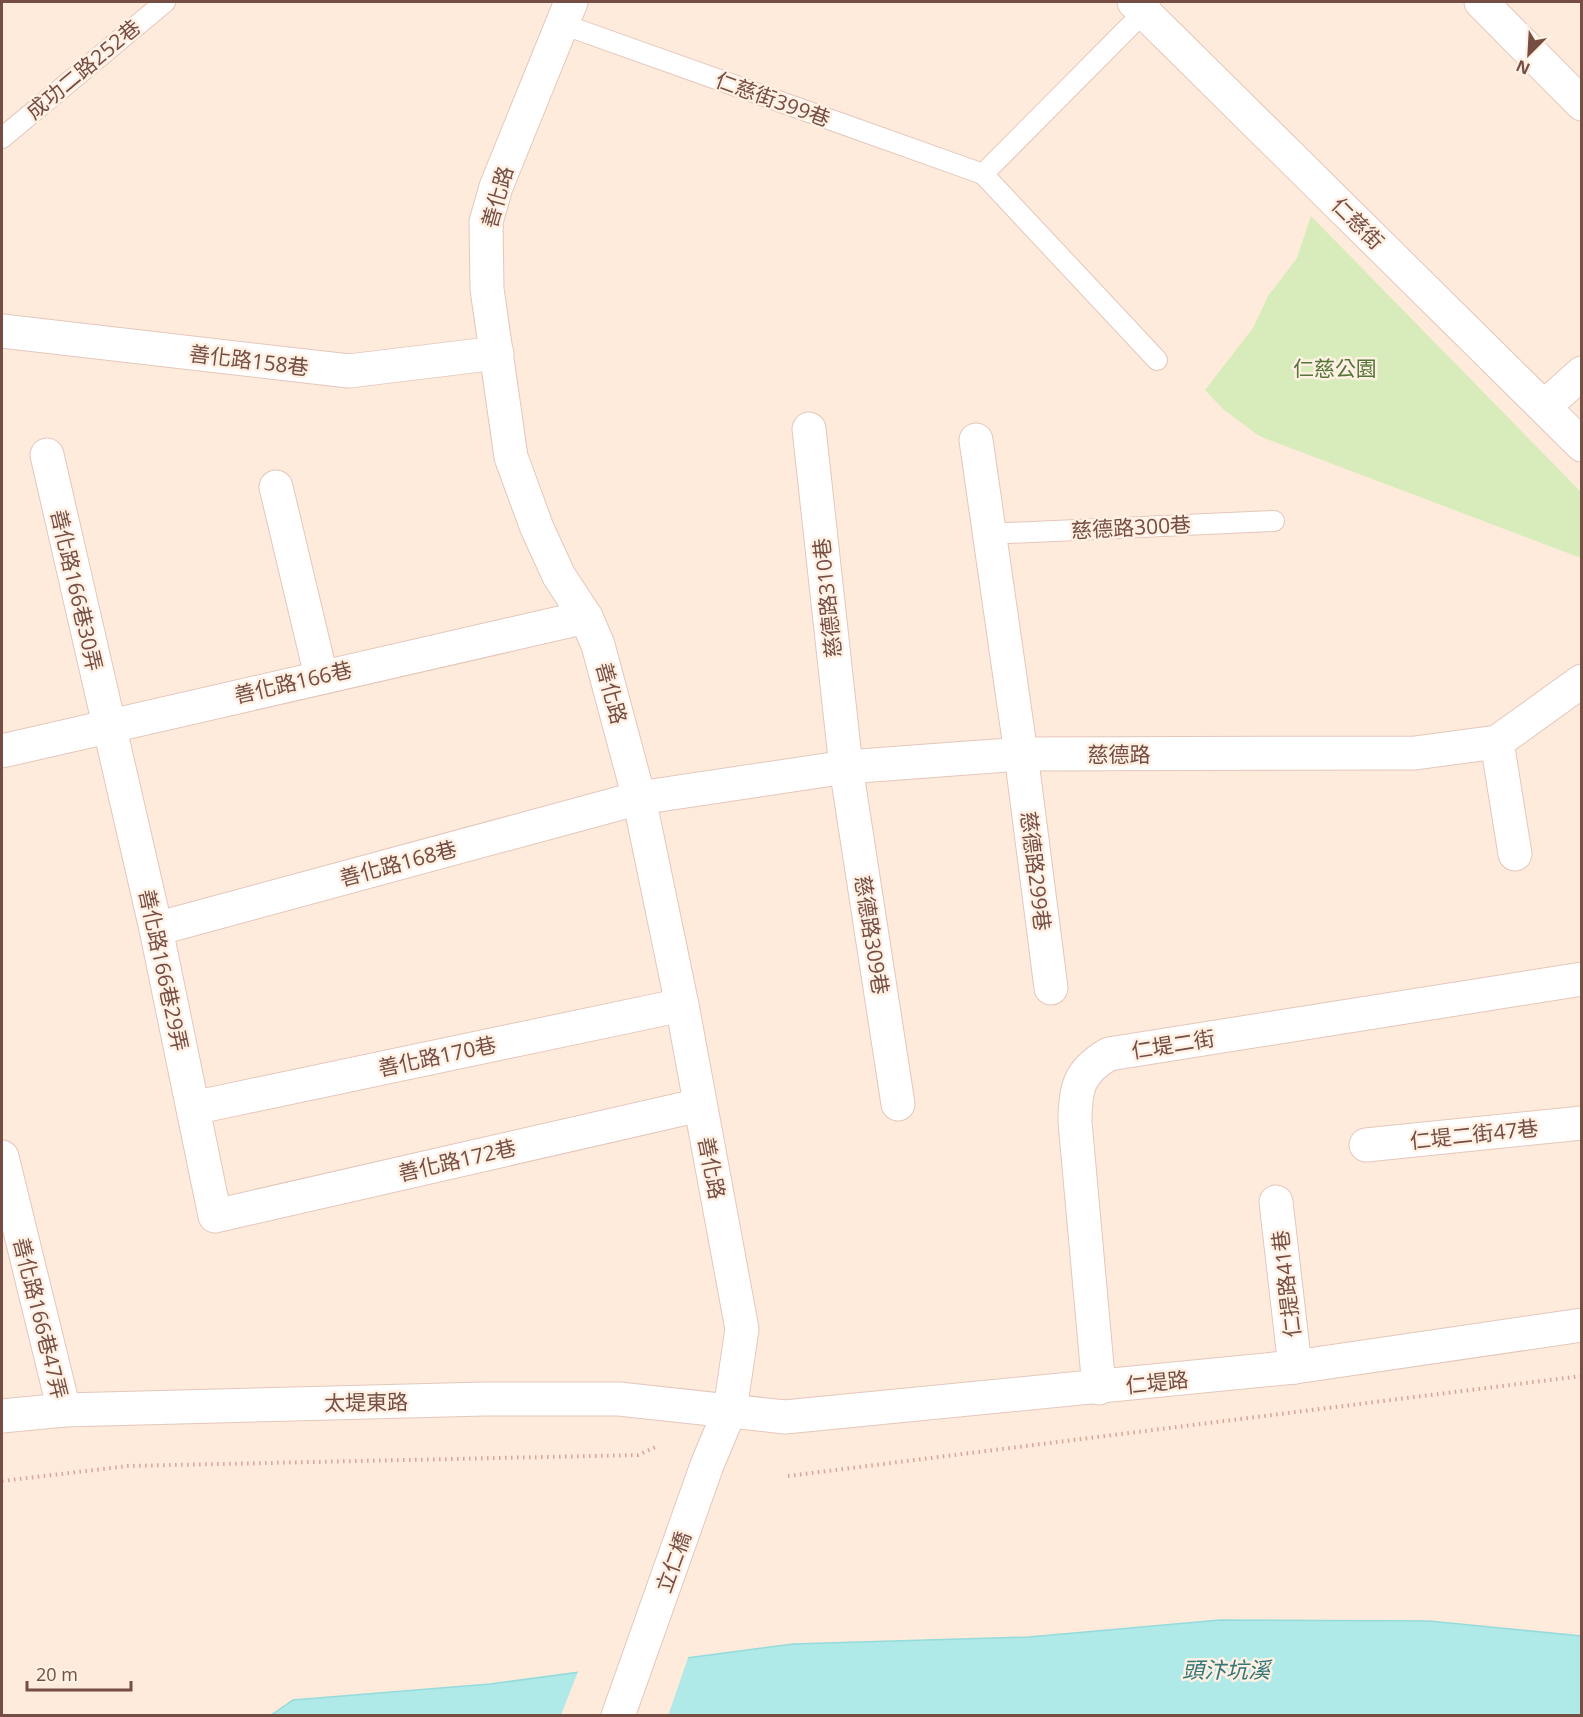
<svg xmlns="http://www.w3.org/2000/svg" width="1583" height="1717" font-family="'Open Sans','Noto Sans TC',sans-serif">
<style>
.green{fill:#d7ecba}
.water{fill:#afe9e8;stroke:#95dbdb;stroke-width:1.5}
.pier{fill:#feebdc}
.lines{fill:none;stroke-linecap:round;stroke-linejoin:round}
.service-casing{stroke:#e4c7bb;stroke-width:22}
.minor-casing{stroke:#e4c7bb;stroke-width:35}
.tertiary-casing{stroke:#e4c7bb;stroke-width:35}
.path{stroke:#daa495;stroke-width:4;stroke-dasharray:1.5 4.5;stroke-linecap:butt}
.service{stroke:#fff;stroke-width:20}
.minor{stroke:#fff;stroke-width:33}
.tertiary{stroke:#fff;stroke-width:33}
.labels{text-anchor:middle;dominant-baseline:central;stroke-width:5;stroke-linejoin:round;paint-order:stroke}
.street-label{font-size:21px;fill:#754d43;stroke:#fff0e4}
.park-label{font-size:21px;fill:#557638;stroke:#fff0e4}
.water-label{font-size:22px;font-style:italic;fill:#337676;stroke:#fff0e4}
</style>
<rect width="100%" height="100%" fill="#feebdc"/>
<path class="green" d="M1311,216L1581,492V558L1259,436L1223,409L1205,390L1253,328L1268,296L1297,258Z"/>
<path class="water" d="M1220,1620L1429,1621L1581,1636V1715L270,1716L293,1700L490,1684L793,1644L1029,1637Z"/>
<path class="pier" d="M689,1655L668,1716L561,1715L579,1669Z"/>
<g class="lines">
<defs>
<g id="service">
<path d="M562,24L983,174L1150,6"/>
<path d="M2,138L165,2"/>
<path d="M983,174L1157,360"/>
<path d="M987,534L1274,521"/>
</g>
<g id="minor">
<path d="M1134,2L1582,445"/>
<path d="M1481,2L1582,104"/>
<path d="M2,331L349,371L497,353"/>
<path d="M1545,406L1582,373"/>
<path d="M809,429L846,767L898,1104"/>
<path d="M976,440L1021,754L1051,988"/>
<path d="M47,455L156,929L215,1216L700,1105"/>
<path d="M276,487L321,676"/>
<path d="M1497,742L1515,854"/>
<path d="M2,751L586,617"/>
<path d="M156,929L639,798L846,767L1021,754L1415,753L1497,742L1582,681"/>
<path d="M193,1108L682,1005"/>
<path d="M1366,1145L1582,1123"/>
<path d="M2,1157L64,1410"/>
<path d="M1276,1202L1295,1367"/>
<path d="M1099,1388L1075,1122C1075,1088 1079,1071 1109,1054L1582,979"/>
<path d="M2,1416L64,1410L484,1399H619L785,1417L1295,1367L1582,1325"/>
</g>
<path id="tertiary" d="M571,2L496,187L486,222L487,289L511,457L537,528L559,576L586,617L598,645L639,798L682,1005L742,1329L730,1410L707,1465L618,1716"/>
</defs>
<use href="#service" class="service-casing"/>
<use href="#minor" class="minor-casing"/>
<use href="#tertiary" class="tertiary-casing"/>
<g class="path">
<path d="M788,1476L1582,1376"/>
<path d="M2,1481L128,1466L638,1455L658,1446"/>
</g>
<use href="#service" class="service"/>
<use href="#minor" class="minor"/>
<use href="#tertiary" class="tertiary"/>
</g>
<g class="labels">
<g class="street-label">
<text transform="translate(83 69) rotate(-40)">成功二路252巷</text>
<text transform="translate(773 99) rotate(20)">仁慈街399巷</text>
<text transform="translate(497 197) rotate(-74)">善化路</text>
<text transform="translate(1358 223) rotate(45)">仁慈街</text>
<text transform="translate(249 360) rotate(7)">善化路158巷</text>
<text transform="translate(1131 527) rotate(-3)">慈德路300巷</text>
<text transform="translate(77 590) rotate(77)">善化路166巷30弄</text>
<text transform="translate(827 598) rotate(-96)">慈德路310巷</text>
<text transform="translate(293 682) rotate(-13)">善化路166巷</text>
<text transform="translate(612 693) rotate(75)">善化路</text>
<text x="1119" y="754">慈德路</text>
<text transform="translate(398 863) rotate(-15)">善化路168巷</text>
<text transform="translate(1036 871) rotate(83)">慈德路299巷</text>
<text transform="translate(872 935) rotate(81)">慈德路309巷</text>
<text transform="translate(164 970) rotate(78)">善化路166巷29弄</text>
<text transform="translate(1173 1044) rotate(-9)">仁堤二街</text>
<text transform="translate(437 1056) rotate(-12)">善化路170巷</text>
<text transform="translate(1474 1134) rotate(-6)">仁堤二街47巷</text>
<text transform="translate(457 1160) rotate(-13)">善化路172巷</text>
<text transform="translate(712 1168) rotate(79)">善化路</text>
<text transform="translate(1286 1284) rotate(-97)">仁提路41巷</text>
<text transform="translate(41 1318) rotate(76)">善化路166巷47弄</text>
<text transform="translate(1157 1382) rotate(-6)">仁堤路</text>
<text transform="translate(366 1402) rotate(-1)">太堤東路</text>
<text transform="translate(673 1562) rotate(-70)">立仁橋</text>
</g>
<g class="park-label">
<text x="1335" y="368">仁慈公園</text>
</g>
<g class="water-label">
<text x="1226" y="1669">頭汴坑溪</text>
</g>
</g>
<rect width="1583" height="1717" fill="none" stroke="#754d43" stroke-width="6"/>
<g transform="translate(1529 54) rotate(204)" stroke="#fff0e4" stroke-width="4.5" paint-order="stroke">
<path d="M0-4.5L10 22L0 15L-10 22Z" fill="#754d43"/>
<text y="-9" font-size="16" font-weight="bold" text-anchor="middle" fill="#754d43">N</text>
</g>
<path d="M27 1681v9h104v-9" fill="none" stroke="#754d43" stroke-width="3"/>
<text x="36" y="1681" font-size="18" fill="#754d43" stroke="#fff0e4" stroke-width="4.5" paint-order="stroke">20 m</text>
</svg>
